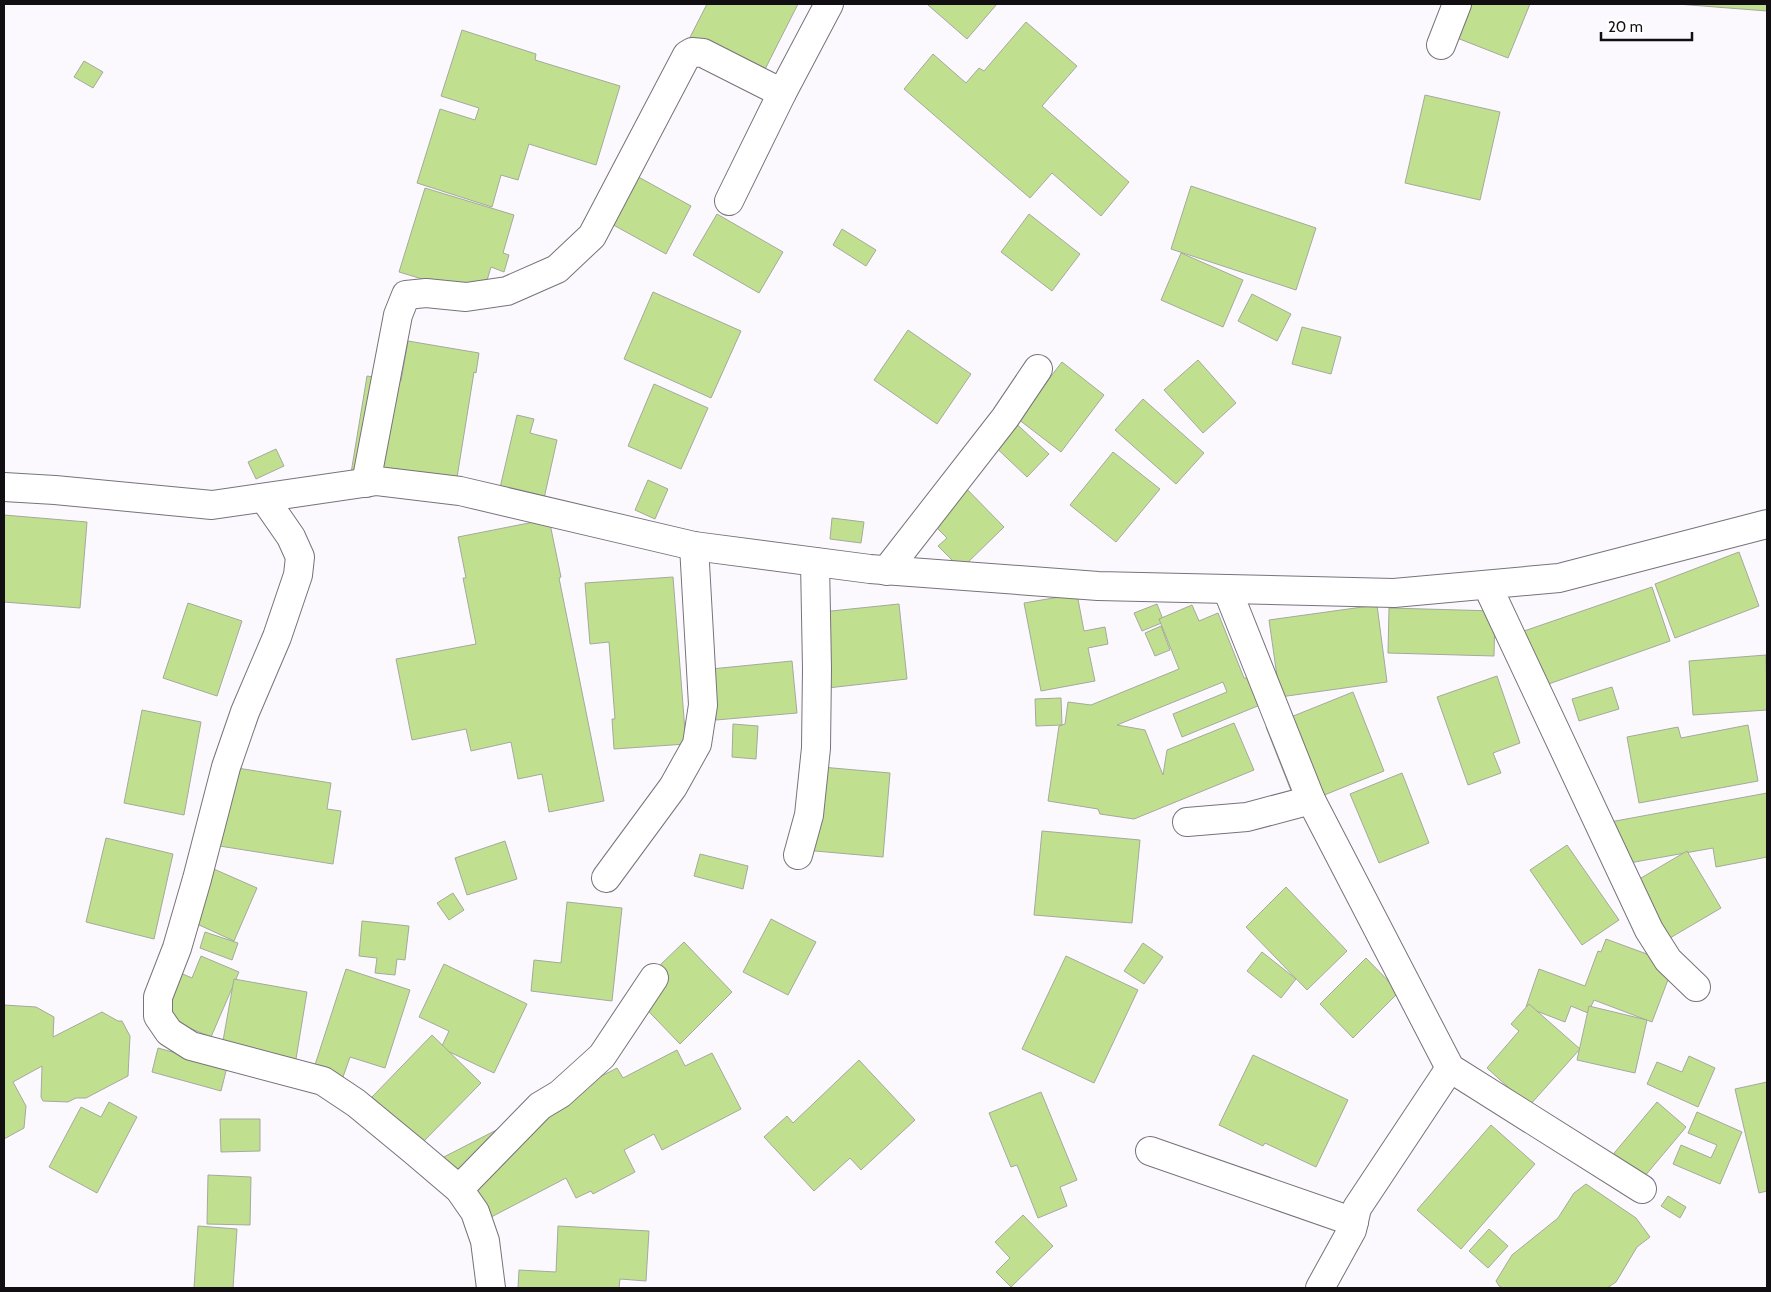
<svg xmlns="http://www.w3.org/2000/svg" width="1771" height="1292" font-family="Cabin,sans-serif">
<style>
.building{fill:#c1e08f;stroke:#a4a99d}
.lines{fill:none;stroke-linecap:round;stroke-linejoin:round}
.street-casing{stroke:#78727b;stroke-width:30}
.secondary-casing{stroke:#78727b;stroke-width:30}
.street{stroke:#fff;stroke-width:28}
.secondary{stroke:#fff;stroke-width:28}
</style>
<rect width="100%" height="100%" fill="#fcf9fe"/>
<g class="building">
<path d="M707,4H798L755,89L683,51Z"/>
<path d="M929,4H997L967,39L928,5Z"/>
<path d="M1464,4H1530L1508,58L1452,36Z"/>
<path d="M1677,4H1767V11Z"/>
<path d="M1026,22L1077,66L1042,106L1129,182L1101,216L1052,173L1030,198L904,89L933,54L966,83L979,68L984,71Z"/>
<path d="M462,30L536,54L535,60L620,86L596,165L529,144L518,180L501,175L492,207L417,183L440,109L475,120L479,108L441,96Z"/>
<path d="M84,61L103,72L93,88L74,77Z"/>
<path d="M1425,95L1500,112L1480,200L1405,183Z"/>
<path d="M624,169L691,206L666,254L599,217Z"/>
<path d="M1191,186L1316,228L1296,290L1171,249Z"/>
<path d="M425,188L514,215L503,253L509,255L504,272L491,267L482,297L399,272Z"/>
<path d="M717,214L783,252L759,293L693,255Z"/>
<path d="M1029,214L1080,254L1052,291L1001,252Z"/>
<path d="M842,229L876,250L866,266L833,245Z"/>
<path d="M1181,253L1243,280L1223,327L1161,300Z"/>
<path d="M653,292L741,331L711,398L624,359Z"/>
<path d="M1252,294L1291,314L1277,341L1238,321Z"/>
<path d="M1302,327L1341,337L1331,374L1292,364Z"/>
<path d="M908,330L971,374L937,424L874,380Z"/>
<path d="M408,341L479,353L476,373L474,372L455,490L351,473L367,376L401,381Z"/>
<path d="M1198,360L1236,403L1203,433L1164,390Z"/>
<path d="M1062,362L1104,395L1061,452L1018,419Z"/>
<path d="M654,384L708,408L681,469L628,446Z"/>
<path d="M1143,399L1204,453L1176,484L1115,430Z"/>
<path d="M517,415L534,419L530,433L557,440L543,503L499,492Z"/>
<path d="M1009,417L1049,454L1027,477L988,440Z"/>
<path d="M276,449L284,466L256,479L248,462Z"/>
<path d="M1113,452L1160,489L1116,542L1070,505Z"/>
<path d="M956,478L1004,527L961,569L938,546L947,538L921,512Z"/>
<path d="M648,480L668,489L655,519L635,510Z"/>
<path d="M4,515L87,522L80,608L4,602Z"/>
<path d="M832,518L864,522L861,543L830,539Z"/>
<path d="M549,519L561,577L559,578L604,801L549,812L542,774L518,779L511,742L471,751L466,729L412,740L396,659L476,644L463,578H466L458,537Z"/>
<path d="M1739,552L1759,606L1675,638L1655,584Z"/>
<path d="M673,577L686,744L614,749L612,719H615L609,642L590,644L585,583Z"/>
<path d="M1652,587L1670,641L1543,686L1524,631Z"/>
<path d="M1077,594L1084,631L1105,627L1108,644L1088,648L1095,681L1041,691L1024,603Z"/>
<path d="M188,603L242,621L217,696L163,678Z"/>
<path d="M899,604L907,679L810,690L802,614Z"/>
<path d="M1157,604L1164,622L1142,631L1134,613Z"/>
<path d="M1192,605L1199,621L1218,613L1244,678H1249L1260,705L1182,737L1173,714L1227,692L1223,682L1117,725L1145,730L1163,775L1167,750L1234,723L1254,770L1134,819L1100,814L1098,809L1048,801L1059,726L1065,724L1068,702L1091,705L1179,669L1159,619Z"/>
<path d="M1377,605L1387,682L1280,697L1269,620Z"/>
<path d="M1389,608L1495,611L1494,656L1388,653Z"/>
<path d="M1161,626L1170,650L1155,656L1145,633Z"/>
<path d="M1766,655L1767,710L1693,715L1689,661Z"/>
<path d="M792,661L797,713L716,720L711,669Z"/>
<path d="M1497,676L1520,743L1493,753L1501,773L1468,785L1437,697Z"/>
<path d="M1612,687L1619,709L1579,721L1572,699Z"/>
<path d="M1353,692L1384,771L1297,806L1266,727Z"/>
<path d="M1061,698L1062,725L1036,726L1035,699Z"/>
<path d="M142,710L201,722L184,815L124,803Z"/>
<path d="M733,724L758,726L756,759L732,757Z"/>
<path d="M1748,725L1758,781L1639,803L1627,737L1678,727L1681,738Z"/>
<path d="M225,766L331,783L327,809L341,811L333,864L213,845Z"/>
<path d="M810,766L890,773L883,857L804,850Z"/>
<path d="M1402,773L1429,843L1379,863L1350,794Z"/>
<path d="M1767,793V857L1716,867L1713,848L1618,865L1610,822Z"/>
<path d="M1042,831L1140,840L1132,923L1034,915Z"/>
<path d="M106,838L173,854L154,939L86,922Z"/>
<path d="M505,841L517,879L467,895L455,858Z"/>
<path d="M1567,845L1619,920L1582,945L1530,870Z"/>
<path d="M1687,851L1721,908L1658,945L1624,888Z"/>
<path d="M700,854L748,866L743,889L694,876Z"/>
<path d="M207,866L257,888L234,941L184,918Z"/>
<path d="M1286,887L1347,951L1307,990L1246,927Z"/>
<path d="M453,893L464,910L449,920L437,903Z"/>
<path d="M567,902L622,908L612,1001L531,991L534,960L561,963Z"/>
<path d="M771,919L816,942L788,995L743,972Z"/>
<path d="M362,921L409,926L405,960L397,959L395,975L375,973L377,958L359,956Z"/>
<path d="M205,932L238,943L232,960L200,948Z"/>
<path d="M1606,939L1674,964L1652,1022L1594,1000L1588,1013L1571,1006L1565,1022L1526,1007L1539,969L1585,986L1598,951L1601,952Z"/>
<path d="M684,942L732,992L680,1044L631,993Z"/>
<path d="M1143,943L1163,957L1144,984L1124,971Z"/>
<path d="M1262,952L1296,979L1281,998L1247,971Z"/>
<path d="M201,956L239,972L211,1037L151,1012L169,968L192,978Z"/>
<path d="M1066,956L1138,990L1094,1083L1022,1049Z"/>
<path d="M1366,958L1399,992L1353,1038L1320,1004Z"/>
<path d="M444,964L527,1004L494,1073L441,1048L449,1031L419,1017Z"/>
<path d="M346,969L410,990L385,1068L350,1057L343,1077L314,1068Z"/>
<path d="M234,979L307,992L295,1065L221,1052Z"/>
<path d="M1529,1004L1580,1049L1529,1106L1487,1068L1519,1031L1511,1024Z"/>
<path d="M4,1005L36,1007L54,1017L53,1037L102,1012L118,1021H122L130,1036L128,1076L86,1098H76L68,1102L43,1101L41,1097L42,1066L13,1082L26,1106L24,1128L4,1139Z"/>
<path d="M1589,1006L1647,1020L1635,1073L1577,1060Z"/>
<path d="M432,1035L481,1083L421,1144L372,1097Z"/>
<path d="M158,1048L227,1067L221,1091L152,1072Z"/>
<path d="M677,1050L685,1066L712,1053L741,1109L662,1150L654,1134L624,1150L635,1172L593,1194L591,1191L576,1198L566,1178L474,1226L440,1159L617,1068L623,1078Z"/>
<path d="M1253,1055L1348,1100L1316,1167L1265,1143L1263,1146L1219,1125Z"/>
<path d="M1689,1056L1715,1068L1698,1107L1647,1084L1657,1062L1682,1072Z"/>
<path d="M859,1060L915,1120L861,1170L850,1158L814,1191L764,1137L787,1116L793,1123Z"/>
<path d="M1767,1082V1191L1759,1193L1735,1089Z"/>
<path d="M1041,1092L1077,1180L1060,1187L1067,1206L1038,1218L1017,1165L1011,1167L989,1113Z"/>
<path d="M109,1102L137,1117L97,1193L49,1167L81,1107L101,1117Z"/>
<path d="M1657,1102L1686,1127L1639,1183L1610,1158Z"/>
<path d="M1697,1112L1742,1132L1720,1184L1673,1164L1681,1145L1711,1158L1717,1145L1688,1133Z"/>
<path d="M220,1119H260V1151L221,1152Z"/>
<path d="M1491,1125L1535,1164L1461,1249L1417,1210Z"/>
<path d="M208,1175L251,1177L250,1225L207,1224Z"/>
<path d="M1586,1184L1636,1218L1650,1237L1637,1247L1616,1282L1607,1288H1503L1499,1286L1496,1281L1512,1255L1558,1218L1574,1193Z"/>
<path d="M1668,1196L1686,1207L1680,1218L1661,1206Z"/>
<path d="M1023,1215L1053,1246L1011,1287L996,1272L1010,1258L995,1242Z"/>
<path d="M198,1226L237,1229L233,1288H194Z"/>
<path d="M558,1226L649,1231L646,1281L620,1279L619,1288H518L519,1270L556,1272Z"/>
<path d="M1489,1229L1508,1246L1488,1268L1469,1251Z"/>
</g>
<g class="lines">
<defs>
<g id="street">
<path d="M1441,45L1457,4"/>
<path d="M729,201L782,93L829,4"/>
<path d="M366,483L398,315L406,295L426,293L466,297L507,291L557,269L592,236L687,55L692,52L703,53L782,93"/>
<path d="M264,498L291,537L300,557L298,575L277,637L245,712L226,767L197,879L177,948L158,997V1016L169,1032L191,1046L323,1081L356,1103L413,1150L459,1189L475,1212L485,1241L491,1288"/>
<path d="M886,571L1005,418L1038,369"/>
<path d="M1487,585L1649,930L1668,960L1696,987"/>
<path d="M1227,589L1311,800L1450,1068L1642,1189"/>
<path d="M1187,822L1247,817L1311,800"/>
<path d="M798,855L809,815L816,748L817,669L815,562"/>
<path d="M606,878L673,787L697,744L703,705L694,546"/>
<path d="M1150,1151L1354,1222"/>
<path d="M459,1189L540,1106L560,1094L602,1056L654,978"/>
<path d="M1320,1288L1352,1230L1357,1208L1450,1068"/>
</g>
<path id="secondary" d="M4,487L55,490L212,505L377,481L460,491L694,546L870,569L1098,586L1394,593L1559,578L1767,524"/>
</defs>
<use href="#street" class="street-casing"/>
<use href="#secondary" class="secondary-casing"/>
<use href="#street" class="street"/>
<use href="#secondary" class="secondary"/>
</g>
<rect width="1771" height="1292" fill="none" stroke="#120f13" stroke-width="10"/>
<path d="M1601 32v8h91v-8" fill="none" stroke="#120f13" stroke-width="2.5"/>
<text x="1608" y="32" font-size="15" fill="#120f13" stroke="#ffffff" stroke-width="4" paint-order="stroke">20 m</text>
</svg>
